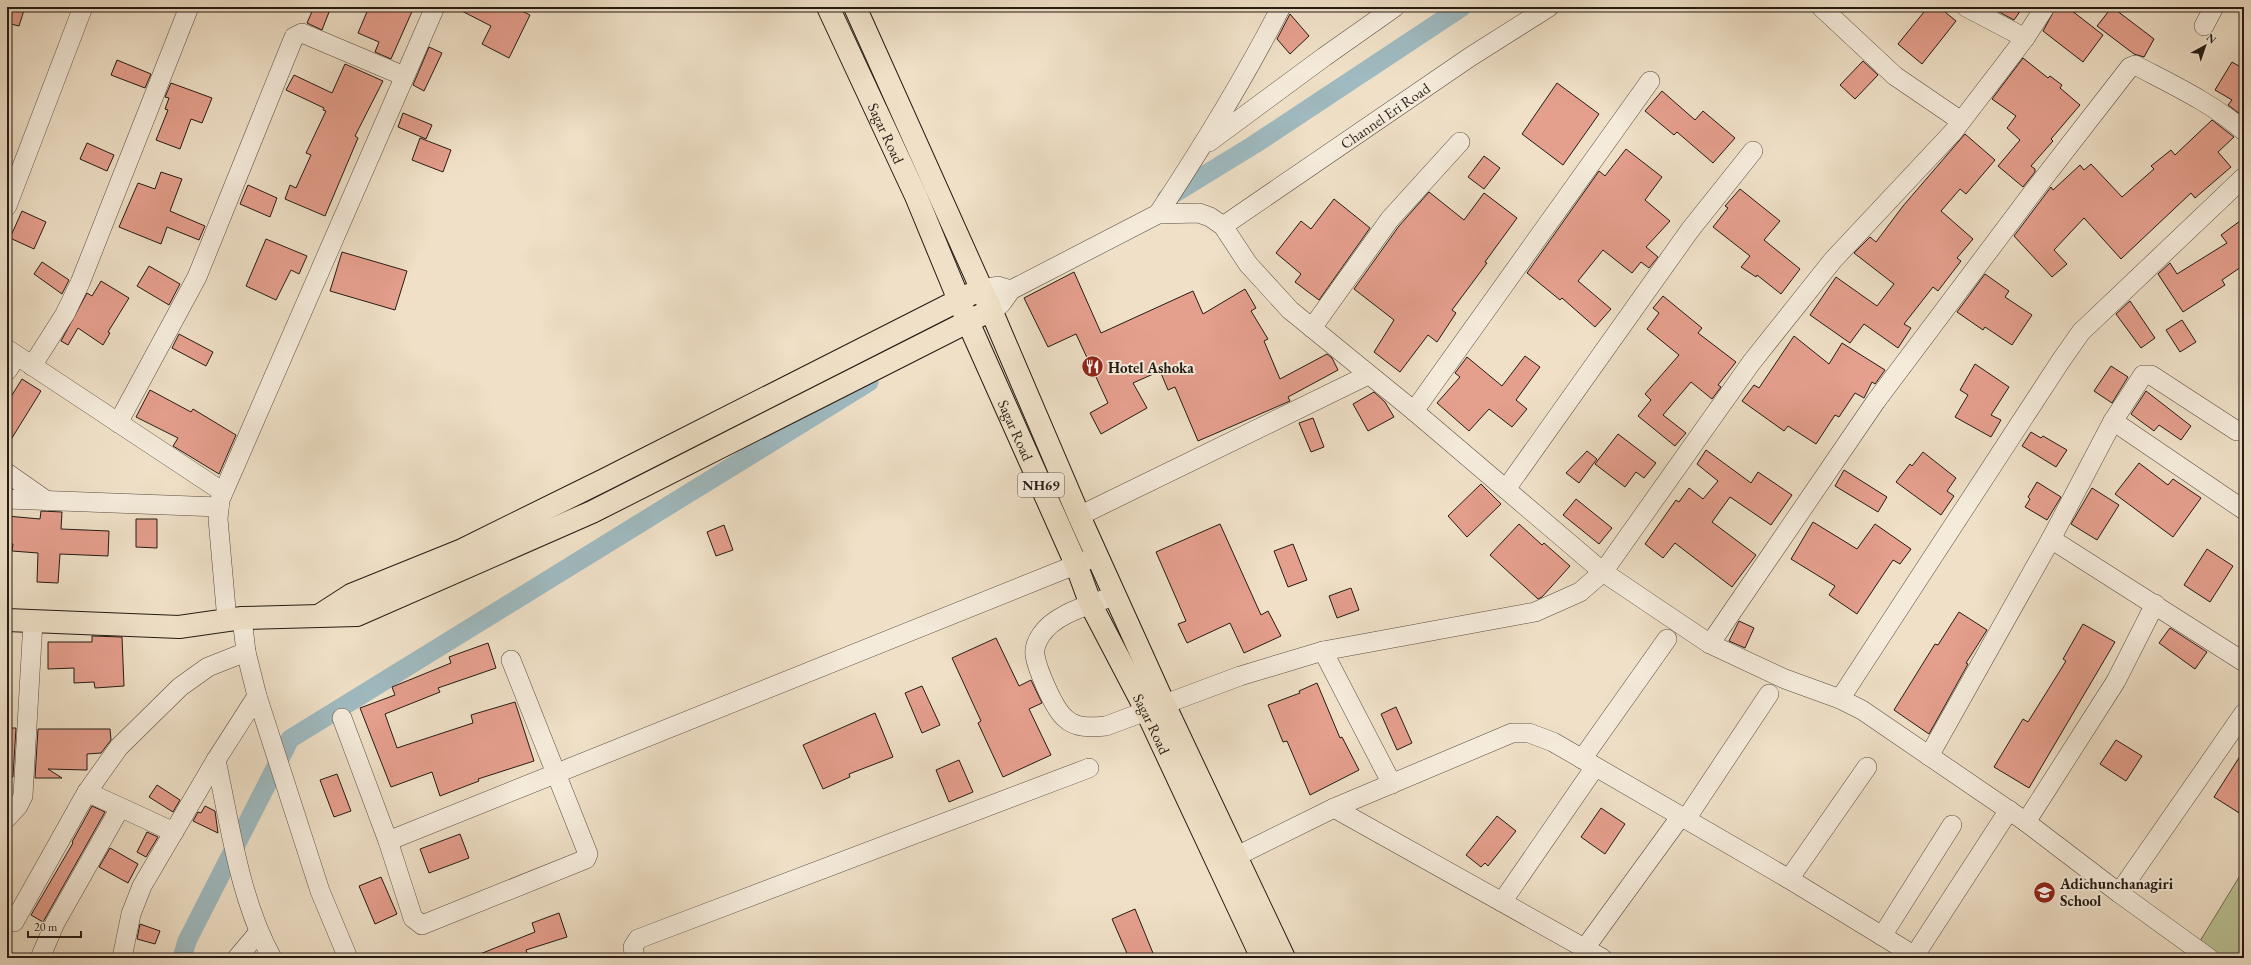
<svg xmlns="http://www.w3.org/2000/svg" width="2251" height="965" font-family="'EB Garamond',serif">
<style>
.green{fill:#bbc294;stroke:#706e54}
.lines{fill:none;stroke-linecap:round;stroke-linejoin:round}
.canal{stroke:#9fbac0;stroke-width:19}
.building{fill:#e59f8d;stroke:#251b14}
.minor-tunnel{stroke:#c7b9a3;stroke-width:19;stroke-dasharray:19 10;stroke-linecap:butt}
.minor-casing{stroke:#584c41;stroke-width:20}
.major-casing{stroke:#251b14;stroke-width:24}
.highway-casing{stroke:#251b14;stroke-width:24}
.minor{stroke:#f5ebdb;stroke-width:19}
.major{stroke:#efe0c7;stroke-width:22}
.highway{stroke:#efe0c7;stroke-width:22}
.labels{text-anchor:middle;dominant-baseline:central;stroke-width:4;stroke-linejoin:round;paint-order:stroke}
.shield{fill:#f5ebdb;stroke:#635950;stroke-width:1}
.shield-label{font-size:14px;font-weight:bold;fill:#251b14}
.street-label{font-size:15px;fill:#251b14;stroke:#f5ebdb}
.poi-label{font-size:15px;font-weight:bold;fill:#251b14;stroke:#f5ebdb;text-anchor:start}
</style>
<rect width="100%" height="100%" fill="#efe0c7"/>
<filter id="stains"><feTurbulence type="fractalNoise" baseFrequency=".005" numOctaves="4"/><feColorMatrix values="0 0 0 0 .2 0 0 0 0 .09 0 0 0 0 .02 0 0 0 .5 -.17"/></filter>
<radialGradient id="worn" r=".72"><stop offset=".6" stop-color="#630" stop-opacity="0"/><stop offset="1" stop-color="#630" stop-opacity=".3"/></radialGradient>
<path class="green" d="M2244,869V958H2224L2200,941Z"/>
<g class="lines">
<g class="canal">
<path d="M1167,198L1255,144L1462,7"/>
<path d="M182,958L187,941L290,739L869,382"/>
</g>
</g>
<g class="building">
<path d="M7,7H25L19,26L7,23Z"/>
<path d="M314,7H331L322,30L307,23Z"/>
<path d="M369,7H414L391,59L375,52L379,42L358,33Z"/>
<path d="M454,7H514L530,15L509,58L482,44L491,26Z"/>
<path d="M1928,7H1939L1956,21L1922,64L1898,44Z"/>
<path d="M1990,7H2023L2014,20Z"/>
<path d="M2056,7H2067L2103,35L2083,62L2043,31Z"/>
<path d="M2112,7L2154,39L2144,57L2134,54L2097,26Z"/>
<path d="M1290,14L1309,36L1290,54L1277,39Z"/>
<path d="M429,47L442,53L424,91L413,85Z"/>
<path d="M2023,58L2048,78L2050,76L2062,85L2060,88L2080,105L2051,139L2053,141L2031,166L2035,169V172L2023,187L1998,166L2020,140L2007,128L2016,116L1992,99Z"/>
<path d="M117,60L151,74L145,88L111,75Z"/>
<path d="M1863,61L1878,75L1855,99L1840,85Z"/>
<path d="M2232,62L2244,69V117L2228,105L2232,100L2215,90Z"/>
<path d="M345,64L383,81L355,136L358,138L325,216L285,199L290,185L296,188L311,155L306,153L326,111L323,110L324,108L286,90L294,75L332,93Z"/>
<path d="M171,83L212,98L202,123L191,119L180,149L156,140L168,110L165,109L169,98L165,97Z"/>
<path d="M1557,83L1599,114L1563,165L1522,134Z"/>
<path d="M1662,91L1695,120L1703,111L1735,138L1713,163L1677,132L1674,135L1645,111Z"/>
<path d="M403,113L432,125L426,139L398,127Z"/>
<path d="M2212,120L2234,137L2218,152L2231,167L2195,198L2191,193L2121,259L2084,218L2054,250L2067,264L2052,277L2014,236L2051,187L2053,190L2080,165L2084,170L2091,164L2122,197L2154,169L2151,166L2171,150L2175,155Z"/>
<path d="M1965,134L1995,160L1966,194L1960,189L1941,211L1973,239L1957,258L1961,261L1938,291L1933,287L1904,324L1911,328L1898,348L1864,324L1850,343L1810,315L1836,277L1877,306L1894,284L1854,253L1870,237L1876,242L1903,206Z"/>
<path d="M420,138L451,150L443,172L412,160Z"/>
<path d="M87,143L114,155L107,171L80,159Z"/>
<path d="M1626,149L1662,177L1645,200L1670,221L1646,247L1658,257L1649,268L1641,262L1632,273L1603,250L1578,281L1611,309L1595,327L1562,298L1560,300L1527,273L1599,171L1605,176Z"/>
<path d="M1484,156L1500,168L1484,189L1468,177Z"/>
<path d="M161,172L182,179L170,211L205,226L199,240L167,227L161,244L119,227L138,183L155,189Z"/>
<path d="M248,185L277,198L270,217L240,204Z"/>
<path d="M1740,189L1780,221L1764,240L1800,269L1781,294L1757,275L1756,277L1741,267L1750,256L1713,227L1728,208L1725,206Z"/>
<path d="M1429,192L1464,220L1484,193L1517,218L1485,262L1487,263L1452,310L1456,313L1437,342L1428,335L1400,372L1374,352L1394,320L1354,289L1399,226Z"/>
<path d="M1334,199L1370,228L1319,300L1295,282L1301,274L1276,253L1301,221L1311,229Z"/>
<path d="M22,211L46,222L34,249L10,238Z"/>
<path d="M2244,218V265L2222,280L2225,285L2183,312L2158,274L2170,263L2177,274L2227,243L2221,235Z"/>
<path d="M266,239L307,256L299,274L291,270L276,300L246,286Z"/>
<path d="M342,252L407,271L395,310L330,291Z"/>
<path d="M42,262L69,280L62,294L34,274Z"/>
<path d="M149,266L180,284L169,305L137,286Z"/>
<path d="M1074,272L1101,333L1193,291L1203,314L1245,289L1256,308L1251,311L1268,339L1264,341L1280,379L1327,354L1332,358L1338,370L1288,397L1290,401L1198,441L1175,387L1168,390L1160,371L1133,383L1147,408L1101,434L1090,413L1108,403L1076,334L1048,347L1024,298Z"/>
<path d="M1985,274L2009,291L2005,297L2032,315L2012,345L1985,327L1983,330L1957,312Z"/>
<path d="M101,281L129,298L108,332L110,333L103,345L78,328L68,345L61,341L87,293L92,296Z"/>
<path d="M1663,296L1702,328L1698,333L1736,362L1718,385L1721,387L1712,399L1691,382L1663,415L1686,433L1675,446L1638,416L1651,400L1645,394L1679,355L1647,329L1659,313L1653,308Z"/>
<path d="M2130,301L2155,338L2141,348L2116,314Z"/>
<path d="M2182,320L2196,342L2180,352L2166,330Z"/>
<path d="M179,334L213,352L206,366L172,348Z"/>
<path d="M1794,336L1829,364L1842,343L1885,370L1875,384L1872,382L1864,398L1855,393L1839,417L1835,415L1816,444L1788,426L1784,431L1742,401L1754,385L1759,388Z"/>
<path d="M1525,356L1540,367L1516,400L1527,409L1512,427L1489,409L1469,431L1437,403L1460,377L1455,373L1467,357L1502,386Z"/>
<path d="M1975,364L2009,387L1991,415L2001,420L1991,437L1955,417L1968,395L1960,390Z"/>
<path d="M2111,366L2128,377L2112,403L2094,391Z"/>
<path d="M22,379L41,391L7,446V403Z"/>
<path d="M150,390L191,412L193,409L236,435L219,474L173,446L178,438L136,417Z"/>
<path d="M2146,391L2191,426L2181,440L2159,425L2154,431L2131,414Z"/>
<path d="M1374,392L1385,402L1394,417L1368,431L1353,404Z"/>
<path d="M1313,418L1324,447L1311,452L1299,423Z"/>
<path d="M2031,432L2041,438L2043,436L2067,450L2056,467L2022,446Z"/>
<path d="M1618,434L1656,463L1644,478L1636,472L1625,487L1595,464Z"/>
<path d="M1706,450L1751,483L1758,472L1792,495L1771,525L1730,497L1712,522L1756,555L1732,587L1675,543L1663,558L1645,544L1676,500L1679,502L1689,488L1703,499L1718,481L1697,464Z"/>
<path d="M1587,451L1597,459L1579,483L1566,473Z"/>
<path d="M1923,452L1956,478L1947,491L1954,496L1941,515L1896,482L1910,464L1912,466Z"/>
<path d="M2139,463L2168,485L2173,479L2201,498L2173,537L2115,494Z"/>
<path d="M1844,470L1887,497L1878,512L1835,486Z"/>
<path d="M2037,482L2061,497L2047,520L2025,507L2030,499L2028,497Z"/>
<path d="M1481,484L1501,504L1467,537L1448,516Z"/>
<path d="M2092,488L2119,505L2097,540L2071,524Z"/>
<path d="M1576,499L1612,528L1599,544L1563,515Z"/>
<path d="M41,511L62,512L61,529L109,531L108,556L60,554L58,583L37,582L38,553L12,551L13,544L7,543V516L40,519Z"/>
<path d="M136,519H157V548L136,547Z"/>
<path d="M1813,522L1857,549L1875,524L1911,549L1900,564L1893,560L1857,614L1829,595L1835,586L1791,559Z"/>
<path d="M1220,524L1261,615L1268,611L1281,636L1244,653L1230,623L1187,643L1178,624L1186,621L1156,552Z"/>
<path d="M1519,524L1542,545L1544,543L1570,566L1542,597L1538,599L1490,555Z"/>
<path d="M724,525L733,550L716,556L707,532Z"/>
<path d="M1293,544L1307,580L1288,587L1274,551Z"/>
<path d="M2207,549L2233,566L2210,602L2184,585Z"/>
<path d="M1351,588L1359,610L1337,618L1329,596Z"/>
<path d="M1959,612L1987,630L1966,663L1968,664L1929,734L1894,710L1935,644L1938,645Z"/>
<path d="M1739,621L1754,628L1745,648L1729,641Z"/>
<path d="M2083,624L2115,642L2029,788L1994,767L2023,719L2028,722L2066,661L2063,659Z"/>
<path d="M2170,628L2207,652L2195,669L2159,643Z"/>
<path d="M92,636L122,637L124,686L95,688L94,682L74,683V668L48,669V642H92Z"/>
<path d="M996,638L1019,686L1031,680L1042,703L1029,709L1051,755L1003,777L978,723L981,721L952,658Z"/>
<path d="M488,643L496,668L438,688L440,692L385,714L397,748L473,723L471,715L515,702L534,761L478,779L479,781L440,796L432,772L391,787L360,708L395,695L392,687L451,663L449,657Z"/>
<path d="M1317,683L1340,738L1342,737L1359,770L1310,795L1287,741L1283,742L1268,705L1300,693L1299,691Z"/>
<path d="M922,686L940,725L922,733L905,693Z"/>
<path d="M1396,707L1412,743L1397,750L1381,714Z"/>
<path d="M875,713L893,757L849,774L850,777L823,789L803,745Z"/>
<path d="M7,728H16L13,777H7Z"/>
<path d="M38,729H110L111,740L101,753L87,754V770L48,769L62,778H35Z"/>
<path d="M2116,740L2142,756L2126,781L2100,764Z"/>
<path d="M2244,750V816L2214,797Z"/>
<path d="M959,760L973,792L949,802L936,770Z"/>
<path d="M337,774L351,811L334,817L320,780Z"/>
<path d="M157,785L180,800L173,812L149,797Z"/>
<path d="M92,806L105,812L43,922L31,915L73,843L72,842Z"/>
<path d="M205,806L215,811L218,833L193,821L198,812L201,813Z"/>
<path d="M1601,808L1625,824L1605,854L1581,837Z"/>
<path d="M1497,816L1516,831L1488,866L1485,863L1481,867L1466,855Z"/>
<path d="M147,832L158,837L146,857L137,852Z"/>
<path d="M460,834L469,858L429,873L420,849Z"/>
<path d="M110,848L138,864L128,883L99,867Z"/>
<path d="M381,877L397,914L375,924L359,886Z"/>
<path d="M1135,909L1155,958H1129L1112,919Z"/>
<path d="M559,913L567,937L526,950L529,958H470L535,932L532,923Z"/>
<path d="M140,924L160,931L155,944L137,939Z"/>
</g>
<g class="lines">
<path class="minor-tunnel" d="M1368,956V958"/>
<defs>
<g id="minor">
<path d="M1821,7L1895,76L1961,121"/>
<path d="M1966,7L2025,38"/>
<path d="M2204,26L2214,7"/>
<path d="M1209,142L1324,57L1395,7"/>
<path d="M7,206L83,7"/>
<path d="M1158,214C1203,146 1244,79 1281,7"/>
<path id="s1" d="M1223,226L1470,57L1549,7"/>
<path d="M981,289L998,286L1011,290"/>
<path d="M991,310L1001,304L1011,290L1158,214L1199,213L1210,217L1223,226L1248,264L1290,310L1414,411L1603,572L1710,644L1785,679L1840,699L1862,710L2026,822L2119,893L2209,958"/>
<path d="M1312,328L1390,219L1460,142"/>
<path d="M7,349L223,492"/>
<path d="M32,366L65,314L80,283L189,7"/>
<path d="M7,371L17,356"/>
<path d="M1414,411L1650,81"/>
<path d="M2113,421L2244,510"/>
<path d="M118,423L197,277L294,37L302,33L404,76"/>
<path d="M7,473L47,501"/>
<path d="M1506,489L1690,230L1753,151"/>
<path d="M7,499L219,507"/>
<path d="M1079,516L1368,375"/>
<path d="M2051,539L2244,662"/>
<path d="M1116,595C1092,605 1056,612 1041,635C1037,641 1034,648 1035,655C1037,669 1054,709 1065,718C1076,729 1092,727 1106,726L1240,676L1323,651L1535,612L1580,592L1603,572L1751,363L1833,260L1953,132L2025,38L2045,7"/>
<path d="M242,618L246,652L257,696L320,891L348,958"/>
<path d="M227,620L218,519L220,500L435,7"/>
<path d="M1710,644L1876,401L2033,192L2130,67L2135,65C2173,85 2212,103 2244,131"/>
<path d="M1323,651L1392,784"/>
<path d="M1840,699L2060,362L2081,332L2244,177"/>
<path d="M342,718L388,841L413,918L422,925L586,859L588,854L511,660"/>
<path d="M1929,756L2051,539L2113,421L2143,375H2151L2237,431L2244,430"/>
<path d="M1582,759L1667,639"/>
<path d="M216,760C230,825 240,900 272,958"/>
<path d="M87,792L174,832"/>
<path d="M1334,808L1602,958"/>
<path d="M7,818L18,806L23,796L33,621"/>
<path d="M1686,819L1769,694"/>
<path d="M2026,822L2116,681L2155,604"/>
<path d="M388,841L1090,559"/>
<path d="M1237,856L1334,808L1512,733H1529L1553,742L1789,879L1915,956"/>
<path d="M1789,879L1867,767"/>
<path d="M2119,893L2244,713"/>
<path d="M1502,902L1595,767"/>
<path d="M14,922L87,792L119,747L180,687L208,667L246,652"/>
<path d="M1882,936L1952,825"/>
<path d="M1585,948L1681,816"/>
<path d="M40,958L55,923L120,808"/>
<path d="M122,958L131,914L142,886L216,760L257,696"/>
<path d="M237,958L258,933"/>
<path d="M635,958L633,947L638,939L1089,768"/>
<path d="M1913,958L2009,810"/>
</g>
<g id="major">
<path d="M320,615L351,595L460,551L606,479L981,289"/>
<path d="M7,620L179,627L242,618L357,615L592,512L991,310"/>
</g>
<g id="highway">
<path id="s2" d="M828,7L916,196L968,322L1076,564L1091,605L1146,710L1262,958"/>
<path d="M855,7L991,310L1079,516L1164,704L1284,958"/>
</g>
</defs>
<use href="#minor" class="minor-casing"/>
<use href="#major" class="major-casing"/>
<use href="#highway" class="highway-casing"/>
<use href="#minor" class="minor"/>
<use href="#major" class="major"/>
<use href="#highway" class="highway"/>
</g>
<defs>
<symbol id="restaurant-disc" viewBox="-11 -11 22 22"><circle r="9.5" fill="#8f2418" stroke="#f5ebdb"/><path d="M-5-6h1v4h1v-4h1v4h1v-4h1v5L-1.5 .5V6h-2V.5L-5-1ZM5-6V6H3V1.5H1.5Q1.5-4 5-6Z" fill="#fff"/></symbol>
<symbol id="school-disc" viewBox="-11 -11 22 22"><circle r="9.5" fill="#8f2418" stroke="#f5ebdb"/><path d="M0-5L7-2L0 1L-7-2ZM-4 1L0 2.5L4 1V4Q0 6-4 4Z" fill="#fff"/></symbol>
</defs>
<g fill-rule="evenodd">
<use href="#restaurant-disc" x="1080" y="354" width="25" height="25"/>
<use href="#school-disc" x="2032" y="880" width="25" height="25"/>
</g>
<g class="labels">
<rect class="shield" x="1018" y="473" width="46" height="24" rx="3"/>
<g class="shield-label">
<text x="1041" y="485">NH69</text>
</g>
<g class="street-label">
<text stroke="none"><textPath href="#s1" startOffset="196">Channel Eri Road</textPath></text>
<text stroke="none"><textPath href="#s2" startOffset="139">Sagar Road</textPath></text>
<text stroke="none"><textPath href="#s2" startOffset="463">Sagar Road</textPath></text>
<text stroke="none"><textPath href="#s2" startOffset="787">Sagar Road</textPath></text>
</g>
<g class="poi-label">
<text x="1108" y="367">Hotel Ashoka</text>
<text x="2060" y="883">Adichunchanagiri<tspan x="2060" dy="17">School</tspan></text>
</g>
</g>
<rect width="2251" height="965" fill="none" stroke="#efe0c7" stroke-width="24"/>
<rect x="8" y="8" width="2235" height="949" fill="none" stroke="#251b14" stroke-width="2"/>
<rect x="12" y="12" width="2227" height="941" fill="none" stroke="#251b14"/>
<g transform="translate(2205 46) rotate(40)" stroke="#f5ebdb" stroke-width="3" paint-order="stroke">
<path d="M0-3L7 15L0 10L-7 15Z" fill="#251b14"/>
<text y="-6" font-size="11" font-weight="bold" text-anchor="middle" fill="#251b14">N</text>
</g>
<path d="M28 931v6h53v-6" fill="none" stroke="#251b14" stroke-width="2"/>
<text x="34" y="931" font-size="12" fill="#251b14" stroke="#f5ebdb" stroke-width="3" paint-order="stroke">20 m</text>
<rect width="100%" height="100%" filter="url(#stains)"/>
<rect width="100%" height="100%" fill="url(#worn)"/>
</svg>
